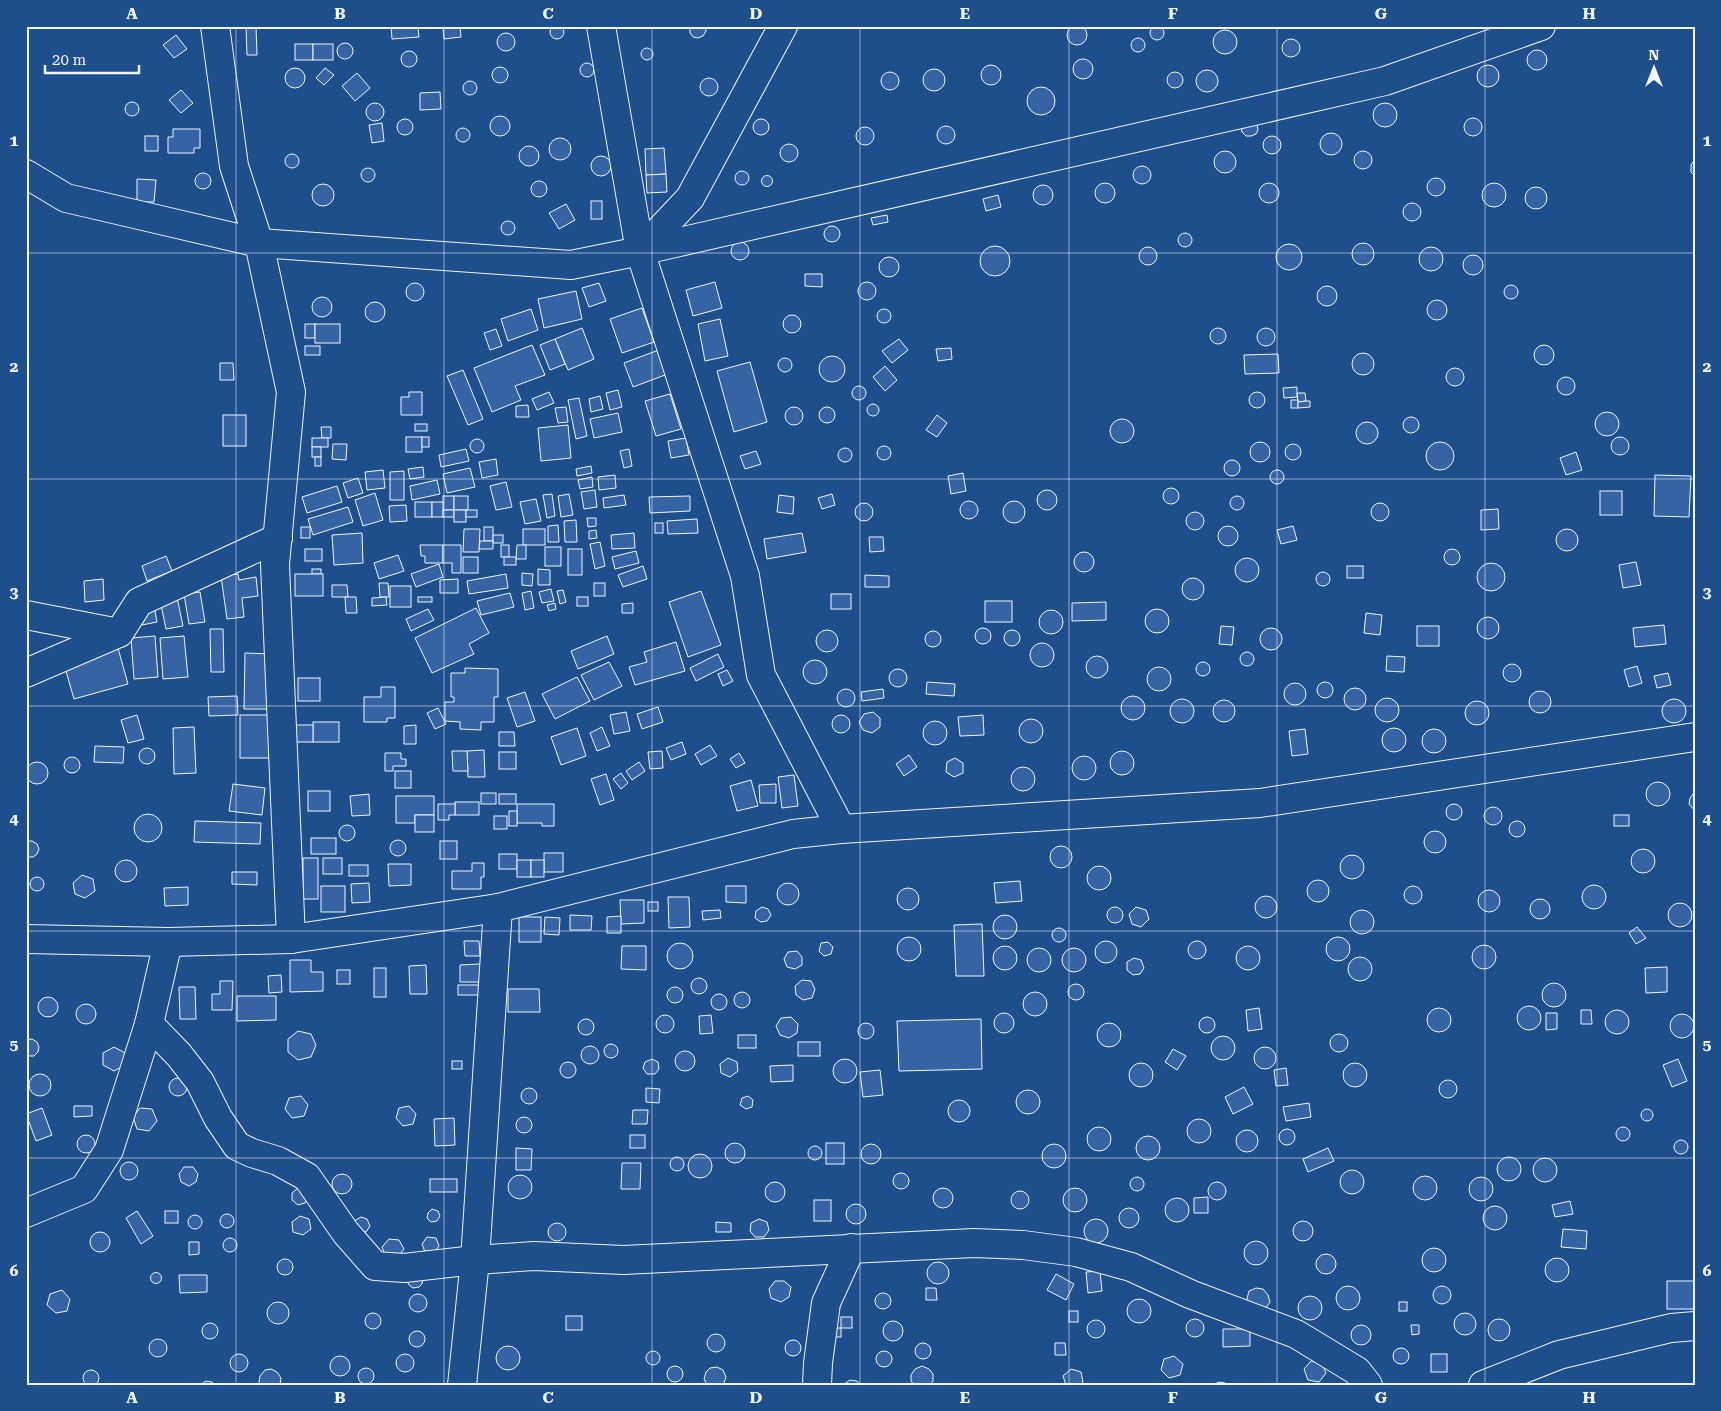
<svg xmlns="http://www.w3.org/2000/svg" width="1721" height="1411" font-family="'Roboto Serif',serif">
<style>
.building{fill:#3563a3;stroke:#f2f6ff}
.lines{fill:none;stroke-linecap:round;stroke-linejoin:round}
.street-casing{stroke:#f2f6ff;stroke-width:30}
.street{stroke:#1f4e8c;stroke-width:28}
.grid{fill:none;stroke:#f2f6ff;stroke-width:1;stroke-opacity:0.55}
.neatline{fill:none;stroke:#f2f6ff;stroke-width:2}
.grid-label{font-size:16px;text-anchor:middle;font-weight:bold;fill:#f2f6ff}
</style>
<rect width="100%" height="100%" fill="#1f4e8c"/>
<g class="building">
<circle cx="557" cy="32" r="7"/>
<circle cx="1077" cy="35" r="10"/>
<circle cx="1157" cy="33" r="7"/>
<path d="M246,26H256L257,55H247Z"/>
<path d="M391,26H418L419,37L392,39Z"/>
<path d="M460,26L461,37L444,39L443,27Z"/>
<path d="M690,26H706V31L703,36L698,38L693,37L690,33Z"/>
<circle cx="1225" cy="42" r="12"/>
<circle cx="506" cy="42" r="9"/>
<path d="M176,35L187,49L174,58L163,45Z"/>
<circle cx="1138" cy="45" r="7"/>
<circle cx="1291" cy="48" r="9"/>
<circle cx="345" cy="51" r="8"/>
<rect x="295" y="44" width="18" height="16"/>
<rect x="313" y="44" width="20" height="16"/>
<circle cx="647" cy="54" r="6"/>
<circle cx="1537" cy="60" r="10"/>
<circle cx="409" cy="59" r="8"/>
<circle cx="1083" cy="69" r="10"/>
<circle cx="587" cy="70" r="7"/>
<circle cx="1488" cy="76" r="11"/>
<circle cx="991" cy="75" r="10"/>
<circle cx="500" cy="75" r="8"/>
<path d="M325,68L334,75L324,85L316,78Z"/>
<circle cx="295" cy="78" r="10"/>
<circle cx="934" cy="80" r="11"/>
<circle cx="1207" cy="81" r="11"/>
<circle cx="890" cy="81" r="9"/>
<circle cx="1175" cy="80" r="8"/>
<path d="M357,73L370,88L355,101L342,86Z"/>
<circle cx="709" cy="87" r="9"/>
<circle cx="470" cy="88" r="7"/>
<circle cx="1041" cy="101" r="14"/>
<path d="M181,90L193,103L181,113L169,100Z"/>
<path d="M440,92L441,109L420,110V93Z"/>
<circle cx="132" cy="109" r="7"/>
<circle cx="1385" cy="115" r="12"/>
<circle cx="375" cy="112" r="9"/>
<circle cx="500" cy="126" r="10"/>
<circle cx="1473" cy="127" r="9"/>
<circle cx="761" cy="127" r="8"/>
<circle cx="405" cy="127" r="8"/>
<path d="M1254,121L1257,124L1258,130L1256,134L1251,136H1246L1242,132L1241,127Z"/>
<path d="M382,123L384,141L372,143L369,125Z"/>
<circle cx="946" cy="135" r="9"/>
<circle cx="865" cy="136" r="9"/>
<circle cx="463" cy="135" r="7"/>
<path d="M173,129H200V148H194V153H168V137H173Z"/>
<circle cx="1331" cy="144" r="11"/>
<rect x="145" y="136" width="13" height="15"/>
<circle cx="1272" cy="145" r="9"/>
<circle cx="560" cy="149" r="11"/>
<circle cx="789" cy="153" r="9"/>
<circle cx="529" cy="156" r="10"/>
<path d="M664,148L666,174L646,175L645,149Z"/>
<circle cx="1225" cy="162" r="11"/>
<circle cx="1363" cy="160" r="9"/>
<circle cx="292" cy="161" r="7"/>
<circle cx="601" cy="166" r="10"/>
<path d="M1695,159V176L1691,172V165Z"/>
<circle cx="1142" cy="175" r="9"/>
<circle cx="368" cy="175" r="7"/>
<circle cx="742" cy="178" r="7"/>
<circle cx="203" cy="181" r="8"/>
<path d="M666,174L667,192L647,193L646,175Z"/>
<circle cx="767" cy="181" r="5.5"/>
<circle cx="1436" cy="187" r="9"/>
<path d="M137,179L156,180L154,202H137Z"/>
<circle cx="539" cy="189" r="8"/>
<circle cx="1105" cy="193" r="10"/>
<circle cx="1494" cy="195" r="12"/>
<circle cx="1269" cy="193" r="10"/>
<circle cx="323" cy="195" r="11"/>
<circle cx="1043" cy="195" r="10"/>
<circle cx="1536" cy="198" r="11"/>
<path d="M998,195L1001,207L986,211L983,199Z"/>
<rect x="591" y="201" width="11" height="18"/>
<circle cx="1412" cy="212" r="9"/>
<path d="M566,204L575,220L559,229L549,213Z"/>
<path d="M887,215L888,222L873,225L871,218Z"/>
<circle cx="508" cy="228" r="7"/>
<circle cx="832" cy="234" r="8"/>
<circle cx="1185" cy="240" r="7"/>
<circle cx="740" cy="251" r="9"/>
<circle cx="1363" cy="254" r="11"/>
<circle cx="1289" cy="257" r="13"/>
<circle cx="995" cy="261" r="15"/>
<circle cx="1431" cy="259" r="12"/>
<circle cx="1148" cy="256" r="9"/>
<circle cx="1473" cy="265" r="10"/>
<circle cx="889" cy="267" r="10"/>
<path d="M805,274H822V287L805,286Z"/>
<path d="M715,282L722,308L693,316L686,290Z"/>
<circle cx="867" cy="291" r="9"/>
<path d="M599,283L606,301L589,307L582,288Z"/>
<circle cx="415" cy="292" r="9"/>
<circle cx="1511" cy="292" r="7"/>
<circle cx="1327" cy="296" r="10"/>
<path d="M576,291L582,319L544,328L538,299Z"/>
<circle cx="322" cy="307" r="10"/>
<circle cx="1437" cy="310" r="10"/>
<circle cx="375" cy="312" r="10"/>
<path d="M642,308L654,342L622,353L610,319Z"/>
<circle cx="884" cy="316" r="7"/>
<path d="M531,309L538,330L508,341L501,319Z"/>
<circle cx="792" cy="324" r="9"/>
<path d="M720,319L728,356L705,361L698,324Z"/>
<rect x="305" y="324" width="10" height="14"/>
<rect x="315" y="324" width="25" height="19"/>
<circle cx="1218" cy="336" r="8"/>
<path d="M582,328L594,359L568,370L555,339Z"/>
<circle cx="1266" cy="337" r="9"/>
<path d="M496,329L502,346L490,350L484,333Z"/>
<path d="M555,339L565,364L550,370L540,345Z"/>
<path d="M899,339L908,350L892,363L882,351Z"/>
<path d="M532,345L545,375L515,386L521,400L492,412L474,368Z"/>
<circle cx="1544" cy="355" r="10"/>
<rect x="305" y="346" width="15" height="9"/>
<path d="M664,348L673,372L633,387L624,363Z"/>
<path d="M951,348L952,359L938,361L936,349Z"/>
<circle cx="1363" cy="364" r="11"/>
<path d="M1278,354L1279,373L1245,374L1244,355Z"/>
<circle cx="832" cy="369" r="13"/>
<circle cx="785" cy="365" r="7"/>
<path d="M750,362L767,422L734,432L717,371Z"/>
<path d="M220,363H233L234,380H220Z"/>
<path d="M885,366L897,380L885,391L873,377Z"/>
<circle cx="1455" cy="377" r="9"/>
<path d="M463,370L483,419L468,425L447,376Z"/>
<circle cx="1566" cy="386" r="9"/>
<circle cx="859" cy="393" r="7"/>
<path d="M1297,387V397L1284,398L1283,388Z"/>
<path d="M618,390L622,407L610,410L606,393Z"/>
<path d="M409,392H422V415H401V397H409Z"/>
<path d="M549,392L554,403L537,410L532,399Z"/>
<circle cx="1257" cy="400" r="8"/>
<path d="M1297,393H1305L1306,401L1298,402Z"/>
<path d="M670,394L681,429L656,436L645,401Z"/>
<path d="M600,396L603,409L591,412L589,399Z"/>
<path d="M579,398L587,436L576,439L568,400Z"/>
<rect x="1291" y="400" width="7" height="8"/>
<path d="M1306,401H1310V407L1298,408V402Z"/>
<circle cx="873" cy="410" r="6"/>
<path d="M528,405L529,417H516V406Z"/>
<circle cx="827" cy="415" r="8"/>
<circle cx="794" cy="416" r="9"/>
<path d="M566,407L568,422L558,423L555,408Z"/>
<circle cx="1607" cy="424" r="12"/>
<path d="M618,413L622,432L594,438L590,419Z"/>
<rect x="223" y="415" width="23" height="31"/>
<path d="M937,415L947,423L937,437L926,430Z"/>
<circle cx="1411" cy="425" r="8"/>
<circle cx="1122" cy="431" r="12"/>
<circle cx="1367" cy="433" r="11"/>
<rect x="415" y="424" width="12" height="7"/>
<path d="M568,425L571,458L541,461L538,428Z"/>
<path d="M321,427H331V438H322Z"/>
<rect x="406" y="437" width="16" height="15"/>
<rect x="422" y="437" width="7" height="10"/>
<circle cx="1620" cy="446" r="9"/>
<rect x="312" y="438" width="16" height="9"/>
<path d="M686,438L689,455L671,458L668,441Z"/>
<circle cx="477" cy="446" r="7"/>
<circle cx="1440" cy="456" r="14"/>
<circle cx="1260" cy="452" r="10"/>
<path d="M333,444H347L346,460L332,459Z"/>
<circle cx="1293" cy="452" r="8"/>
<circle cx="884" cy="453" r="7"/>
<rect x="312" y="447" width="9" height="10"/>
<circle cx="845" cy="455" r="7"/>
<path d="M466,449L469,461L441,467L439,455Z"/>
<path d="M629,449L632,466L624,468L620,451Z"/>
<path d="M756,451L761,464L745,469L740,456Z"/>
<path d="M1576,452L1582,470L1566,475L1560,458Z"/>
<rect x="315" y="457" width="6" height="9"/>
<path d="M496,459L498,475L482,478L479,462Z"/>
<circle cx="1232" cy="468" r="8"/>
<path d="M591,466L592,473L577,476L576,469Z"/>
<path d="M423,467L424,477L410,479L408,469Z"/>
<path d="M470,468L475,487L447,493L443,474Z"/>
<circle cx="1277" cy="477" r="7"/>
<path d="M383,470L385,488L367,490L365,472Z"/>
<path d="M404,471V500H390V472Z"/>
<path d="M963,473L966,491L951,494L948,476Z"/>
<path d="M615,475L616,488L599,490L598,477Z"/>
<path d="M1655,475L1691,476L1689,517L1654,516Z"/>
<path d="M592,477L593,487L580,489L578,480Z"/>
<path d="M358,478L363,493L348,498L343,483Z"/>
<path d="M437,480L440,494L412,500L410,486Z"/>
<path d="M506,482L512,507L496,510L490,486Z"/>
<path d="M337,486L342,502L307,513L302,497Z"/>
<circle cx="1171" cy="496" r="8"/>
<circle cx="1047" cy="500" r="10"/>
<path d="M595,490L597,507L584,509L581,492Z"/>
<rect x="1600" y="491" width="22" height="24"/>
<path d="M375,493L383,520L363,526L355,500Z"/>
<path d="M552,494L555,516L547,518L543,495Z"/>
<path d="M569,494L573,515L561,517L558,496Z"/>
<path d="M832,494L835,505L822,509L818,498Z"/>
<path d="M624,495L626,505L604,508L603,498Z"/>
<path d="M779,495L794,497L793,514L777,512Z"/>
<circle cx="1237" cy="503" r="7"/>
<rect x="443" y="496" width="11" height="14"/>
<rect x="454" y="496" width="14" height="14"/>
<path d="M690,496V511L650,513L649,497Z"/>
<path d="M536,499L541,521L525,524L520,502Z"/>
<circle cx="969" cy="510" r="9"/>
<circle cx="1014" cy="512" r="11"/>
<rect x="415" y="502" width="17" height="15"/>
<rect x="432" y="502" width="11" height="15"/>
<circle cx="1380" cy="512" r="9"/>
<circle cx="864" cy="512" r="9"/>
<path d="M406,505L407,521L390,522L389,506Z"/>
<path d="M348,507L353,522L313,535L308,519Z"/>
<path d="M1498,509L1499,529L1481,530V510Z"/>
<rect x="443" y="510" width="11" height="7"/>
<rect x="454" y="510" width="12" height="12"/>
<rect x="466" y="510" width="11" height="7"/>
<circle cx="1195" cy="521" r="9"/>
<path d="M587,518H596V526L588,527Z"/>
<path d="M697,519L698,533L668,534L667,521Z"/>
<path d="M576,520L577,542H565L564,521Z"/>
<rect x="655" y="523" width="8" height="10"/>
<path d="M558,525L559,542H548V526Z"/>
<circle cx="1228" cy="536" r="10"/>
<path d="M1293,526L1297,540L1281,544L1277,530Z"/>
<rect x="301" y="527" width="9" height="11"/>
<rect x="484" y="527" width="9" height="14"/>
<path d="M464,529H480L479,552H463Z"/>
<rect x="523" y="529" width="22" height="16"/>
<circle cx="1567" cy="540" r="11"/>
<path d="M596,530L597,538L589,539V531Z"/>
<path d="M362,533L363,563L334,565L332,535Z"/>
<path d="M634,533L635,548L612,549L611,535Z"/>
<path d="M802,533L806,552L767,559L764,539Z"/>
<rect x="493" y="535" width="10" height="8"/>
<path d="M869,537H883L884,551L870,552Z"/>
<path d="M480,541H493V549H479Z"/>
<path d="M600,542L605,566L595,569L590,544Z"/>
<path d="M420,545H443V563H425V556H421Z"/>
<path d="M443,545H461V573H452V563H443Z"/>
<rect x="501" y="545" width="8" height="12"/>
<path d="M517,545H526V559H516Z"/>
<rect x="545" y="547" width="16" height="19"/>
<circle cx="1452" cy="557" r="8"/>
<rect x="305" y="549" width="17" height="12"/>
<rect x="568" y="549" width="14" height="26"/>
<path d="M636,551L639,563L615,569L612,557Z"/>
<circle cx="1084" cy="562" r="10"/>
<path d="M398,555L404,571L379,579L374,563Z"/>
<path d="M166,556L172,571L147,581L142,566Z"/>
<rect x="463" y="557" width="15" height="16"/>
<rect x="504" y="557" width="12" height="8"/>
<circle cx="1247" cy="570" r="12"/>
<path d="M1636,562L1641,585L1623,588L1619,565Z"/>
<circle cx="1491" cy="577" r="14"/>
<path d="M439,564L443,577L416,587L411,574Z"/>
<path d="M643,566L647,579L623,587L618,575Z"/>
<rect x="1347" y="566" width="16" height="12"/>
<rect x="312" y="569" width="9" height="5"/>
<path d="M538,569L550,570V585H538Z"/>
<circle cx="1323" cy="579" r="7"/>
<path d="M522,573L533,574L532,586L522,585Z"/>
<path d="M238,574L239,580L256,577L258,596L242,598L244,617L227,619L221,576Z"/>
<rect x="295" y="574" width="28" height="22"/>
<path d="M506,574L508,588L469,594L467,581Z"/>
<path d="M865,575L889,576V587H865Z"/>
<circle cx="1193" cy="589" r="11"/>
<path d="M103,579L104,600L85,602L84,581Z"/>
<path d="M458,579V593H440V580Z"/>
<path d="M379,583H388L389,597H380Z"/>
<rect x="594" y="583" width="11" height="13"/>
<path d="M332,585H347L348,597H332Z"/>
<rect x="390" y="586" width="21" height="21"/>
<path d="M551,589L554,601L542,603L539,592Z"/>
<path d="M563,590L566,602L560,604L557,591Z"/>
<path d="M531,591L534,608L525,610L522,593Z"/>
<path d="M701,591L721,645L688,657L669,602Z"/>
<path d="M200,592L205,622L189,624L184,594Z"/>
<path d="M510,593L514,607L481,615L477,601Z"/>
<rect x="831" y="594" width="20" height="15"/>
<path d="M177,597L183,626L166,629L160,600Z"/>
<path d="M345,597H356L357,613H346Z"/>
<path d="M386,597L387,605L372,606V598Z"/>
<rect x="418" y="597" width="14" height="5"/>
<rect x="577" y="597" width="11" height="9"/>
<rect x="985" y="601" width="27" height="21"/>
<path d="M1106,602V620L1072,621V603Z"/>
<path d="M555,603L556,609L549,611L547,605Z"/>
<path d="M633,603V613H622V604Z"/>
<path d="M154,605L157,622L142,625L138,608Z"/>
<path d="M476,608L489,633L469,644L474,654L432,673L415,638Z"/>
<circle cx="1157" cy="621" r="12"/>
<path d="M428,609L434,620L411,631L406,619Z"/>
<circle cx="1051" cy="622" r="12"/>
<path d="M1366,613L1382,615L1380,635L1364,633Z"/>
<circle cx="1488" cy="628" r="11"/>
<path d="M1664,625L1666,644L1635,647L1633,628Z"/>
<path d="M1221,626L1234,627L1232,645L1219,644Z"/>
<rect x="1417" y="626" width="22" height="20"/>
<circle cx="983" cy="636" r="8"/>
<circle cx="1271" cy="639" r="11"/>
<path d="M210,629H223L224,672H211Z"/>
<circle cx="1012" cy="638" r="8"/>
<circle cx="827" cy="641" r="11"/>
<circle cx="933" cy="639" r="8"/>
<path d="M155,636L158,677L134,679L131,638Z"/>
<path d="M184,636L188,677L163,679L160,638Z"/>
<path d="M607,636L614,654L578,669L571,651Z"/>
<path d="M676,642L685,671L635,685L629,667L647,662L644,652Z"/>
<circle cx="1042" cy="655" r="12"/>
<path d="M118,648L128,684L74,699L64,664Z"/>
<circle cx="1247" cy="659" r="7"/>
<path d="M245,653L273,654L272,709H244Z"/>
<path d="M718,654L724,667L696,681L690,668Z"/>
<path d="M1387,656L1405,657L1404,672L1386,671Z"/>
<circle cx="1097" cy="667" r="11"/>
<circle cx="815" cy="672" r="12"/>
<path d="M609,662L622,686L594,700L581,675Z"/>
<circle cx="1203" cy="669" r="7"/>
<circle cx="1512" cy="673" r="9"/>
<path d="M1637,666L1642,683L1629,687L1624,670Z"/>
<circle cx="1159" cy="679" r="12"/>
<path d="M465,668L498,669V697H494V722H481V730L460,729V722L445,721V702H454V697H451V673H465Z"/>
<circle cx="898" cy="678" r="9"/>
<path d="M727,670L733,681L723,686L718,674Z"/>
<path d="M1668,673L1671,685L1657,688L1654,676Z"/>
<path d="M577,677L590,701L555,719L542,694Z"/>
<rect x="298" y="678" width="22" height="23"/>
<circle cx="1325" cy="690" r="8"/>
<path d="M927,682L955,684L954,696L926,694Z"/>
<circle cx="1295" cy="694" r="11"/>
<path d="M381,687H395V718H387V722H364V697H381Z"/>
<circle cx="1355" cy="699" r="11"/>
<circle cx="846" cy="698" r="9"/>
<path d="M883,689L884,698L862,701L861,692Z"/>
<circle cx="1540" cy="702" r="11"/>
<path d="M525,692L535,721L517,727L507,698Z"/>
<circle cx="1133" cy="708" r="12"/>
<path d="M237,696L238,715L209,716L208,697Z"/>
<circle cx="1387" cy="710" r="12"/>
<circle cx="1674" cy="711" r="12"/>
<circle cx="1182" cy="711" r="12"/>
<circle cx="1224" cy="711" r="11"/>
<circle cx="1477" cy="713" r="12"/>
<path d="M658,707L663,722L642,729L637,714Z"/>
<path d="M438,708L446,724L435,729L427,713Z"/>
<path d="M626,712L630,731L614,734L610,715Z"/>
<path d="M873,712L880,718V727L872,733L863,730L859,722L864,714Z"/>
<circle cx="841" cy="724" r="9"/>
<path d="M137,715L144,739L128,743L121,720Z"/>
<rect x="240" y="715" width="34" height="43"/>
<path d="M983,715L984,735L960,736L958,717Z"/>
<circle cx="1031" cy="731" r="12"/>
<circle cx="935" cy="733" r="12"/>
<rect x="313" y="722" width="26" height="20"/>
<rect x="296" y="725" width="17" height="17"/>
<path d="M416,725V744H404V726Z"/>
<path d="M194,727L196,773L174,774L173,728Z"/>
<path d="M602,727L610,746L597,751L590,733Z"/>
<path d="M577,728L586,756L561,765L551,737Z"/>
<circle cx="1394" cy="740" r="12"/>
<path d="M1305,729L1308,754L1292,756L1289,731Z"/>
<circle cx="1434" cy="741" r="12"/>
<path d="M499,732H514L515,746H499Z"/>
<path d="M682,742L686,754L671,760L666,748Z"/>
<path d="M710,745L717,756L701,765L695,754Z"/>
<path d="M95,746L124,747L123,763L94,762Z"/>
<circle cx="147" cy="756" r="8"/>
<path d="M484,750L485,777H468L467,751Z"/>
<path d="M452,751H467L468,771H453Z"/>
<path d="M662,751L663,768L650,769L648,752Z"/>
<circle cx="1122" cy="763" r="12"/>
<rect x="499" y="752" width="17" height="17"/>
<path d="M385,753H401V759H406V766H393V771H385Z"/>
<path d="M739,753L745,763L736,768L730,759Z"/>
<path d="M909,755L917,767L904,776L896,764Z"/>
<circle cx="1084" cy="768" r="12"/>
<circle cx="72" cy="765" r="8"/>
<path d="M955,758L963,763V773L954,777L946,772L947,762Z"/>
<circle cx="37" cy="773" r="11"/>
<path d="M639,762L645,771L632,780L626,771Z"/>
<circle cx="1023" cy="779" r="12"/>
<rect x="395" y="771" width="16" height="17"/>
<path d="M621,773L628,783L621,789L613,779Z"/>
<path d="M606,774L614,800L600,805L591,779Z"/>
<path d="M794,775L798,806L782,808L778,777Z"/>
<path d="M751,780L758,806L737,811L730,786Z"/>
<circle cx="1658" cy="794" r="12"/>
<path d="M233,784L265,788L262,815L229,811Z"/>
<path d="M776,784V803H760L759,785Z"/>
<rect x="308" y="791" width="22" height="20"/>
<rect x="481" y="793" width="15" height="11"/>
<path d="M1694,793H1695V811L1689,804L1690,798Z"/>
<path d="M369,794L370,815L352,816L350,796Z"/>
<rect x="499" y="794" width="17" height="10"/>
<path d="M396,796H434V815H415V823H396Z"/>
<rect x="455" y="802" width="24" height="13"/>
<path d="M438,804H455V815H449V820H438Z"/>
<path d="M517,804H554V826H542V823H517Z"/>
<circle cx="1454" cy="812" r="8"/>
<circle cx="1493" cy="816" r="9"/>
<rect x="509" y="811" width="8" height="15"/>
<circle cx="148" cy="828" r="14"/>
<rect x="415" y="815" width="19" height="17"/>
<rect x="1614" y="815" width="15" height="11"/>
<rect x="494" y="816" width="13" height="13"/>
<path d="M195,821L261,823L260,844L194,842Z"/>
<circle cx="1517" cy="829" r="8"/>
<circle cx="347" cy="833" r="8"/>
<circle cx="1435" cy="842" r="11"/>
<rect x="311" y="838" width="25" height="16"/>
<circle cx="398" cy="848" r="8"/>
<path d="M26,841H32L37,844L39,849L37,854L33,857H26Z"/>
<rect x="440" y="841" width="17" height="18"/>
<circle cx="1061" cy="857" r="11"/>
<circle cx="1643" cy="861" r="12"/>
<rect x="544" y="853" width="19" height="19"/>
<rect x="499" y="854" width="18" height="15"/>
<circle cx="1352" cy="867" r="12"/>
<rect x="303" y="858" width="15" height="41"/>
<rect x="323" y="858" width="19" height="16"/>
<rect x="517" y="860" width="14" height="17"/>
<rect x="531" y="860" width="13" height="17"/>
<circle cx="126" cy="871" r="11"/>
<path d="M472,863H484V877H481V889H452V871H472Z"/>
<path d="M388,864H411V885L389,886Z"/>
<rect x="349" y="865" width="19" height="11"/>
<circle cx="1099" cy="878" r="12"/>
<path d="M232,872H257V885L232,884Z"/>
<path d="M82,875L93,879L95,891L85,898L75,894L73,883Z"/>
<circle cx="37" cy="884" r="7"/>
<circle cx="1318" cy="891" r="11"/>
<path d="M1020,881L1022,901L996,903L994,883Z"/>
<path d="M369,883L370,902L352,903L351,884Z"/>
<circle cx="788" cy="894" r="11"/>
<circle cx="1594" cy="897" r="12"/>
<circle cx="1413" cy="895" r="9"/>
<rect x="321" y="886" width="24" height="26"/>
<path d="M726,886H746V903L726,902Z"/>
<path d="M188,887V905L165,906L164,888Z"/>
<circle cx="908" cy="899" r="11"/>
<circle cx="1489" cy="901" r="11"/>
<circle cx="1266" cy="907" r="11"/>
<path d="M668,897H689L690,927L669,928Z"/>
<circle cx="1540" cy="909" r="10"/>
<path d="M620,900H644V923L621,924Z"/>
<rect x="648" y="902" width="10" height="9"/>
<circle cx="1680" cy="915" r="12"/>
<circle cx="1115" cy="915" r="8"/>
<path d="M762,907L768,909L771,915L767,921L761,922L755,918L756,911Z"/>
<path d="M1136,907L1146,910L1149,919L1141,927L1132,924L1129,914Z"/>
<circle cx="1362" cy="922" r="12"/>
<path d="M720,910L721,918L703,920L702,911Z"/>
<path d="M570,915L592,916L591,930H570Z"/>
<circle cx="1005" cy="927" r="12"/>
<path d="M621,916V933H607V917Z"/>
<rect x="519" y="917" width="22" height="25"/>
<path d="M545,917L560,918L559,935L544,934Z"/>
<path d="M982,924L984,976H956L954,925Z"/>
<path d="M1637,927L1646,938L1636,944L1629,933Z"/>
<circle cx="1059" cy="935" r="7"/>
<circle cx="1338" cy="949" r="12"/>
<circle cx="909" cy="949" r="12"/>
<circle cx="1106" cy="952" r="11"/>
<path d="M464,941H479L480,956H465Z"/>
<circle cx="1197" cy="950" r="9"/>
<path d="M828,942L833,947L831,954L824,956L819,951L821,943Z"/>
<circle cx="680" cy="956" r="13"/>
<circle cx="1484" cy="957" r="12"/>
<circle cx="1005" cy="958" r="12"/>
<path d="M622,946H646V970L621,969Z"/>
<circle cx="1248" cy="958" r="12"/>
<circle cx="1074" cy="960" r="12"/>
<circle cx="1039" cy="960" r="12"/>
<path d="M797,951L802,957V965L795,969L787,967L784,959L788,952Z"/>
<circle cx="1360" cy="969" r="12"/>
<path d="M1134,958L1141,960L1144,968L1140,974L1133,975L1127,970V962Z"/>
<path d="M290,960H311V972H323V991L290,992Z"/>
<path d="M480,964L481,982H460V965Z"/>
<path d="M426,965L427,994H410L409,966Z"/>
<path d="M1667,967V992L1646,993L1645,968Z"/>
<rect x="374" y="968" width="12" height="29"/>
<rect x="337" y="970" width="13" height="14"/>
<path d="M281,975L282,992L269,993L268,976Z"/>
<circle cx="699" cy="986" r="8"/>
<path d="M802,980L811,981L815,989L812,998L803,1000L796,995L795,986Z"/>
<path d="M220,981H233L232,1010H212V994H220Z"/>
<circle cx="1554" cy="995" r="12"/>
<circle cx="1076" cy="992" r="8"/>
<rect x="458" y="985" width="21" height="10"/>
<circle cx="675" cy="995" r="8"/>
<path d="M179,987H195L196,1019H180Z"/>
<path d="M508,989H539L540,1012H508Z"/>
<circle cx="742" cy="1000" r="8"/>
<circle cx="1035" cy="1004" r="12"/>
<circle cx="719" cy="1002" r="8"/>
<path d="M237,996H276V1020L237,1021Z"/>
<circle cx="48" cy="1007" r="10"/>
<circle cx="86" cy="1014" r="10"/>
<circle cx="1529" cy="1018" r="12"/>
<circle cx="1439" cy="1020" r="12"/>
<path d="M1259,1008L1262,1029L1248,1031L1246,1010Z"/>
<circle cx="1617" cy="1022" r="12"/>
<path d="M1581,1010H1591L1592,1024H1581Z"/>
<circle cx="1004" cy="1023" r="10"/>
<path d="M1546,1013H1557V1029L1546,1030Z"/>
<circle cx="1682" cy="1026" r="12"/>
<path d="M711,1015L713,1033L700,1034L699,1016Z"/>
<circle cx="665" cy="1024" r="9"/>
<path d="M791,1017L798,1024L797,1033L789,1038L780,1035L776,1026L781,1018Z"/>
<circle cx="1207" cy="1025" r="8"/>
<path d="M981,1019L982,1069L899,1071L897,1021Z"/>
<circle cx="586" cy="1027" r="8"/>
<circle cx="1109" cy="1035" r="12"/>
<circle cx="866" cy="1031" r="8"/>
<path d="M298,1031L311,1034L316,1045L311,1057L298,1060L288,1052V1039Z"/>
<circle cx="1339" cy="1043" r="9"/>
<rect x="738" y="1035" width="18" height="13"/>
<circle cx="1223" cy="1048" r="12"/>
<path d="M32,1039L37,1042L39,1047L38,1052L34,1056H28L26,1055V1040Z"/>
<rect x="798" y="1042" width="22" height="14"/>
<circle cx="611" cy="1051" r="7"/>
<circle cx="590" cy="1055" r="9"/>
<path d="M114,1047L125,1053V1065L114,1071L103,1065V1053Z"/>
<circle cx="1265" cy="1058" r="11"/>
<path d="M1173,1049L1186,1056L1177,1070L1165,1062Z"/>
<circle cx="685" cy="1061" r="10"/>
<path d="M728,1058L737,1062L738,1071L730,1077L721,1073L720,1064Z"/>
<circle cx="845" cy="1071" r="12"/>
<path d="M652,1059L658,1062L659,1069L655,1074H647L643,1068L645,1062Z"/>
<path d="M1678,1059L1687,1081L1672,1087L1663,1065Z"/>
<rect x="452" y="1061" width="10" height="8"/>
<circle cx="568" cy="1070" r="8"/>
<circle cx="1141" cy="1075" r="12"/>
<circle cx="1355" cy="1075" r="12"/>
<path d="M793,1065V1081L771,1082L770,1066Z"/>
<path d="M1286,1068L1288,1085L1276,1086L1274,1070Z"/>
<path d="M880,1070L883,1095L863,1097L860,1072Z"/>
<circle cx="40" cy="1085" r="11"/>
<circle cx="178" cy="1087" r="9"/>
<circle cx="1448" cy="1089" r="9"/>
<path d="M1244,1087L1253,1104L1233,1114L1225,1097Z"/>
<circle cx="529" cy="1096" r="8"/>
<path d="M646,1088L660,1089L659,1103L646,1102Z"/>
<circle cx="1028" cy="1102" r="12"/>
<path d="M301,1096L308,1105L304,1116L292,1118L285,1109L289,1098Z"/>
<path d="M748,1096L753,1100L752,1107L746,1109L740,1105L742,1098Z"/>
<circle cx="959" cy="1111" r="11"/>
<path d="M1309,1103L1311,1117L1286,1121L1283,1107Z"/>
<path d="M74,1106H92V1116L74,1117Z"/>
<path d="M409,1106L416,1114L413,1124L403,1126L396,1118L399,1108Z"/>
<path d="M42,1108L52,1135L36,1141L26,1114Z"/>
<path d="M140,1108L152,1109L157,1121L149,1131L137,1129L133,1117Z"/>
<circle cx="1647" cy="1115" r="6"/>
<path d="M633,1110H648L647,1124H632Z"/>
<circle cx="524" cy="1125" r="8"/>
<path d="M454,1118L455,1145L435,1146L434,1119Z"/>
<circle cx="1199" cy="1131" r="12"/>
<circle cx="1623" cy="1134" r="7"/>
<circle cx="1099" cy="1139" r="12"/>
<circle cx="1287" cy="1137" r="8"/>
<circle cx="1247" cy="1141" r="11"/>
<circle cx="86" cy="1144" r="9"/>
<rect x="630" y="1135" width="15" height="13"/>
<circle cx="1148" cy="1148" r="12"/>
<circle cx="1681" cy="1147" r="7"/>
<circle cx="735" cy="1153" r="10"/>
<rect x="826" y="1143" width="18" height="21"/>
<circle cx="1054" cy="1156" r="12"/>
<circle cx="871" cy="1154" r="10"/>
<circle cx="815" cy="1153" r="7"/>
<path d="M516,1148L532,1149L531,1170H516Z"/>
<path d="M1328,1148L1334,1161L1308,1172L1303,1159Z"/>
<circle cx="700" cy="1166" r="12"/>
<circle cx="677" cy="1164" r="7"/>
<circle cx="1509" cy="1169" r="12"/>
<circle cx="1545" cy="1170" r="12"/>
<circle cx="129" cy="1171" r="9"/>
<path d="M622,1163H641L640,1189H621Z"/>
<path d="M184,1167H193L198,1174L196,1182L189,1186L181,1182L179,1174Z"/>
<circle cx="1352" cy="1182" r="12"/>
<circle cx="901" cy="1181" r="8"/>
<circle cx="342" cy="1184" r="10"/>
<circle cx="520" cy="1187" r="12"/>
<circle cx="1425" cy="1188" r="12"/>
<circle cx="1137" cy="1184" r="7"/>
<circle cx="1481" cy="1189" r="12"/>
<rect x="430" y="1179" width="27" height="13"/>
<circle cx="1217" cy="1191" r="9"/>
<circle cx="775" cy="1192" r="10"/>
<path d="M298,1188L305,1190L308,1197L305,1203L298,1205L292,1200V1193Z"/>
<circle cx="1075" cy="1200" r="12"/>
<circle cx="943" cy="1198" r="10"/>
<circle cx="1020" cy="1200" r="9"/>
<path d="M1208,1197V1213H1194V1198Z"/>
<circle cx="1177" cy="1210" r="12"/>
<rect x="814" y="1200" width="17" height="21"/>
<path d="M1570,1201L1573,1214L1555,1217L1552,1205Z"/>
<circle cx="856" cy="1214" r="10"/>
<circle cx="1495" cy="1218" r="12"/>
<circle cx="1129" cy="1218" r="10"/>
<path d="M432,1209L438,1211L440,1216L437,1221L431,1222L427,1218L428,1213Z"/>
<path d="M137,1211L153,1236L141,1244L126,1218Z"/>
<rect x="165" y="1211" width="13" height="12"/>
<circle cx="227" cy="1221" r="7"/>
<circle cx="195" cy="1222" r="7"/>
<path d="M300,1216L309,1219L311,1229L303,1235L293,1232L292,1222Z"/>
<path d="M361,1217L367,1219L370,1226L366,1232L359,1233L354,1221Z"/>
<path d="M759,1219L767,1222L769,1230L764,1237H755L750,1231L751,1223Z"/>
<circle cx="1096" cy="1231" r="12"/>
<circle cx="1303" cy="1231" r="10"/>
<path d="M716,1222L731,1223V1232H716Z"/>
<circle cx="557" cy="1232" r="9"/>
<path d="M1563,1229L1587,1231L1586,1249L1561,1247Z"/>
<circle cx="100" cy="1242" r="10"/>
<path d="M427,1237L436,1238L439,1246L434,1253L425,1252L422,1244Z"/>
<circle cx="230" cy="1245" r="7"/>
<path d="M389,1239L399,1240L404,1249L397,1258L386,1257L382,1247Z"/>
<circle cx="1256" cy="1253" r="12"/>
<path d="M189,1242H199V1254L189,1255Z"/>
<circle cx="1434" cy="1260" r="12"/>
<circle cx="1326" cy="1264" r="10"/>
<circle cx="1557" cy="1270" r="12"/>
<circle cx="285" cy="1267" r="8"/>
<circle cx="938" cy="1273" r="11"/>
<path d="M1100,1271L1102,1291L1088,1293L1086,1272Z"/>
<circle cx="156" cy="1278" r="5.5"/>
<path d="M1056,1274L1074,1284L1066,1300L1047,1290Z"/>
<path d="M179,1275H207V1292L180,1293Z"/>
<path d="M423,1279L422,1284L419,1287L413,1288L409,1285L407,1281Z"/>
<path d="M775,1281H784L791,1287L789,1297L781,1302L771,1298L769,1289Z"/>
<rect x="1667" y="1281" width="27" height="28"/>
<circle cx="1442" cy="1295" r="9"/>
<circle cx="1348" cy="1298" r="12"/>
<path d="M926,1288H936L937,1300H926Z"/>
<path d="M1256,1288L1263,1289L1268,1295L1270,1302L1265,1309L1246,1303L1249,1291Z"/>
<path d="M62,1290L70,1299L67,1311L56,1313L47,1305L50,1294Z"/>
<circle cx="883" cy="1301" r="8"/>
<circle cx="418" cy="1303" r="9"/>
<circle cx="1310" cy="1308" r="12"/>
<circle cx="1139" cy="1311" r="12"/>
<circle cx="278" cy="1313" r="11"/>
<rect x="1399" y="1302" width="8" height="9"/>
<rect x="1069" y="1311" width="9" height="11"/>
<circle cx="373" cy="1321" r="8"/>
<circle cx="1465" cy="1324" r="11"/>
<rect x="566" y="1316" width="16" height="14"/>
<rect x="841" y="1317" width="11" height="11"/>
<circle cx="1499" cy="1330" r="11"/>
<circle cx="1195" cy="1328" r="9"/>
<circle cx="1096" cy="1329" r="9"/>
<circle cx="893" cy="1331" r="10"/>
<circle cx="210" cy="1331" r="8"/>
<circle cx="1361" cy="1335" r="10"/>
<path d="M1411,1325H1419V1334L1412,1335Z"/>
<rect x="828" y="1328" width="13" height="9"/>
<path d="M1223,1329H1250V1346L1223,1347Z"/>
<circle cx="417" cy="1339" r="8"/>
<circle cx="716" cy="1343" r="9"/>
<circle cx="158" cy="1348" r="9"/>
<circle cx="793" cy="1348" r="8"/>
<circle cx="923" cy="1351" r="8"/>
<path d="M1055,1343H1065L1066,1355H1055Z"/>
<circle cx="508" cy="1358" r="12"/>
<circle cx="1401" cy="1356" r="8"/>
<circle cx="653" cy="1358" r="7"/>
<circle cx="884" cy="1359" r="8"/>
<rect x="1431" y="1354" width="16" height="18"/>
<circle cx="405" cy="1363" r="9"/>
<circle cx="239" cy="1363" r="9"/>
<path d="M1174,1356L1183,1364L1180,1375L1169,1378L1161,1370L1164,1359Z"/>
<circle cx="340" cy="1366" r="10"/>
<path d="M1311,1361L1322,1363L1326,1373L1319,1382L1308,1380L1304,1369Z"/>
<path d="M922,1366L929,1369L933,1374V1381L930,1385H914L911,1381V1375L915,1369Z"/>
<circle cx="675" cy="1374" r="8"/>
<path d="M717,1367L723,1370L726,1377L724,1383L722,1385H707L704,1379L706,1372L710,1368Z"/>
<circle cx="366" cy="1376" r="8"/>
<path d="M271,1369L277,1372L281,1378L280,1385H260L259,1382L260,1376L265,1370Z"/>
<path d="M1071,1369L1081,1372L1083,1382L1080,1385H1066L1063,1376Z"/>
<circle cx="91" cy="1378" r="8"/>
<path d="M850,1380L857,1381L861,1385H843Z"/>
<path d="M206,1381L212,1382L215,1385H200Z"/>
<path d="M1219,1382L1225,1383L1228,1385H1213Z"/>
</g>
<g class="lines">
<defs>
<g id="street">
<path d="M215,26L234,166L259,243L291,392L275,564L291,939"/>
<path d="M601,26L640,251L745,576L761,675L841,829"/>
<path d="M26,174L66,198L259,243L571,265L640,251L1385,81L1541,26"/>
<path d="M640,251L690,198L783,26"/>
<path d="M26,615L119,633"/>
<path d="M26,673L119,633L139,602L278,538"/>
<path d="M26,939L168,942L291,939L498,908L793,834L841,829L1260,803L1695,737"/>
<path d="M149,1024L179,1055L200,1082L218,1118L237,1146L252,1153L278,1161L307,1177L346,1233L375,1266L404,1268L475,1260L534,1256L623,1260L974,1243L1023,1245L1076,1252L1131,1267L1190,1294L1296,1334L1357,1371L1368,1385"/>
<path d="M26,1213L84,1189L109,1150L149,1024L168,942"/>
<path d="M462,1385L475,1260L498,908"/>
<path d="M817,1385L818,1363L826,1303L851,1248"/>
<path d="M1483,1385L1559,1355L1671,1328L1695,1326"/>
</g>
</defs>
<use href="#street" class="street-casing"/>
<use href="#street" class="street"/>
</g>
<path class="grid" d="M236,26V1385M444,26V1385M652,26V1385M860,26V1385M1069,26V1385M1277,26V1385M1485,26V1385M26,253H1695M26,479H1695M26,706H1695M26,931H1695M26,1158H1695"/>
<rect width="1721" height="1411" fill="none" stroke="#1f4e8c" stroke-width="55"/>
<g transform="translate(1654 68)" stroke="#1f4e8c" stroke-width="4" paint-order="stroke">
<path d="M0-4L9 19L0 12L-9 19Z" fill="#f2f6ff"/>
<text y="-8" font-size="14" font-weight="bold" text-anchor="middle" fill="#f2f6ff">N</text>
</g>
<path d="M45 65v8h94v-8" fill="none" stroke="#f2f6ff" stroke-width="2.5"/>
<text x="52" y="65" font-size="15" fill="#f2f6ff" stroke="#1f4e8c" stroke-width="4" paint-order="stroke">20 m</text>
<rect x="28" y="28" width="1666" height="1356" class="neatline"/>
<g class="grid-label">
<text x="132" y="19">A</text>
<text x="340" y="19">B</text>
<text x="548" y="19">C</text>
<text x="756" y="19">D</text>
<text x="965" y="19">E</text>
<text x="1173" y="19">F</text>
<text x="1381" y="19">G</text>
<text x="1589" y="19">H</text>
<text x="14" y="146">1</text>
<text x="1707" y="146">1</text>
<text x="14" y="372">2</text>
<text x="1707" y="372">2</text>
<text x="14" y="598">3</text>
<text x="1707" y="598">3</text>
<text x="14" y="824">4</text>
<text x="1707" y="824">4</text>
<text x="14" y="1050">5</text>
<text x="1707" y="1050">5</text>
<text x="14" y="1276">6</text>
<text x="1707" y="1276">6</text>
<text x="132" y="1403">A</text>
<text x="340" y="1403">B</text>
<text x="548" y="1403">C</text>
<text x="756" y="1403">D</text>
<text x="965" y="1403">E</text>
<text x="1173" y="1403">F</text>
<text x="1381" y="1403">G</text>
<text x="1589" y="1403">H</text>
</g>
</svg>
